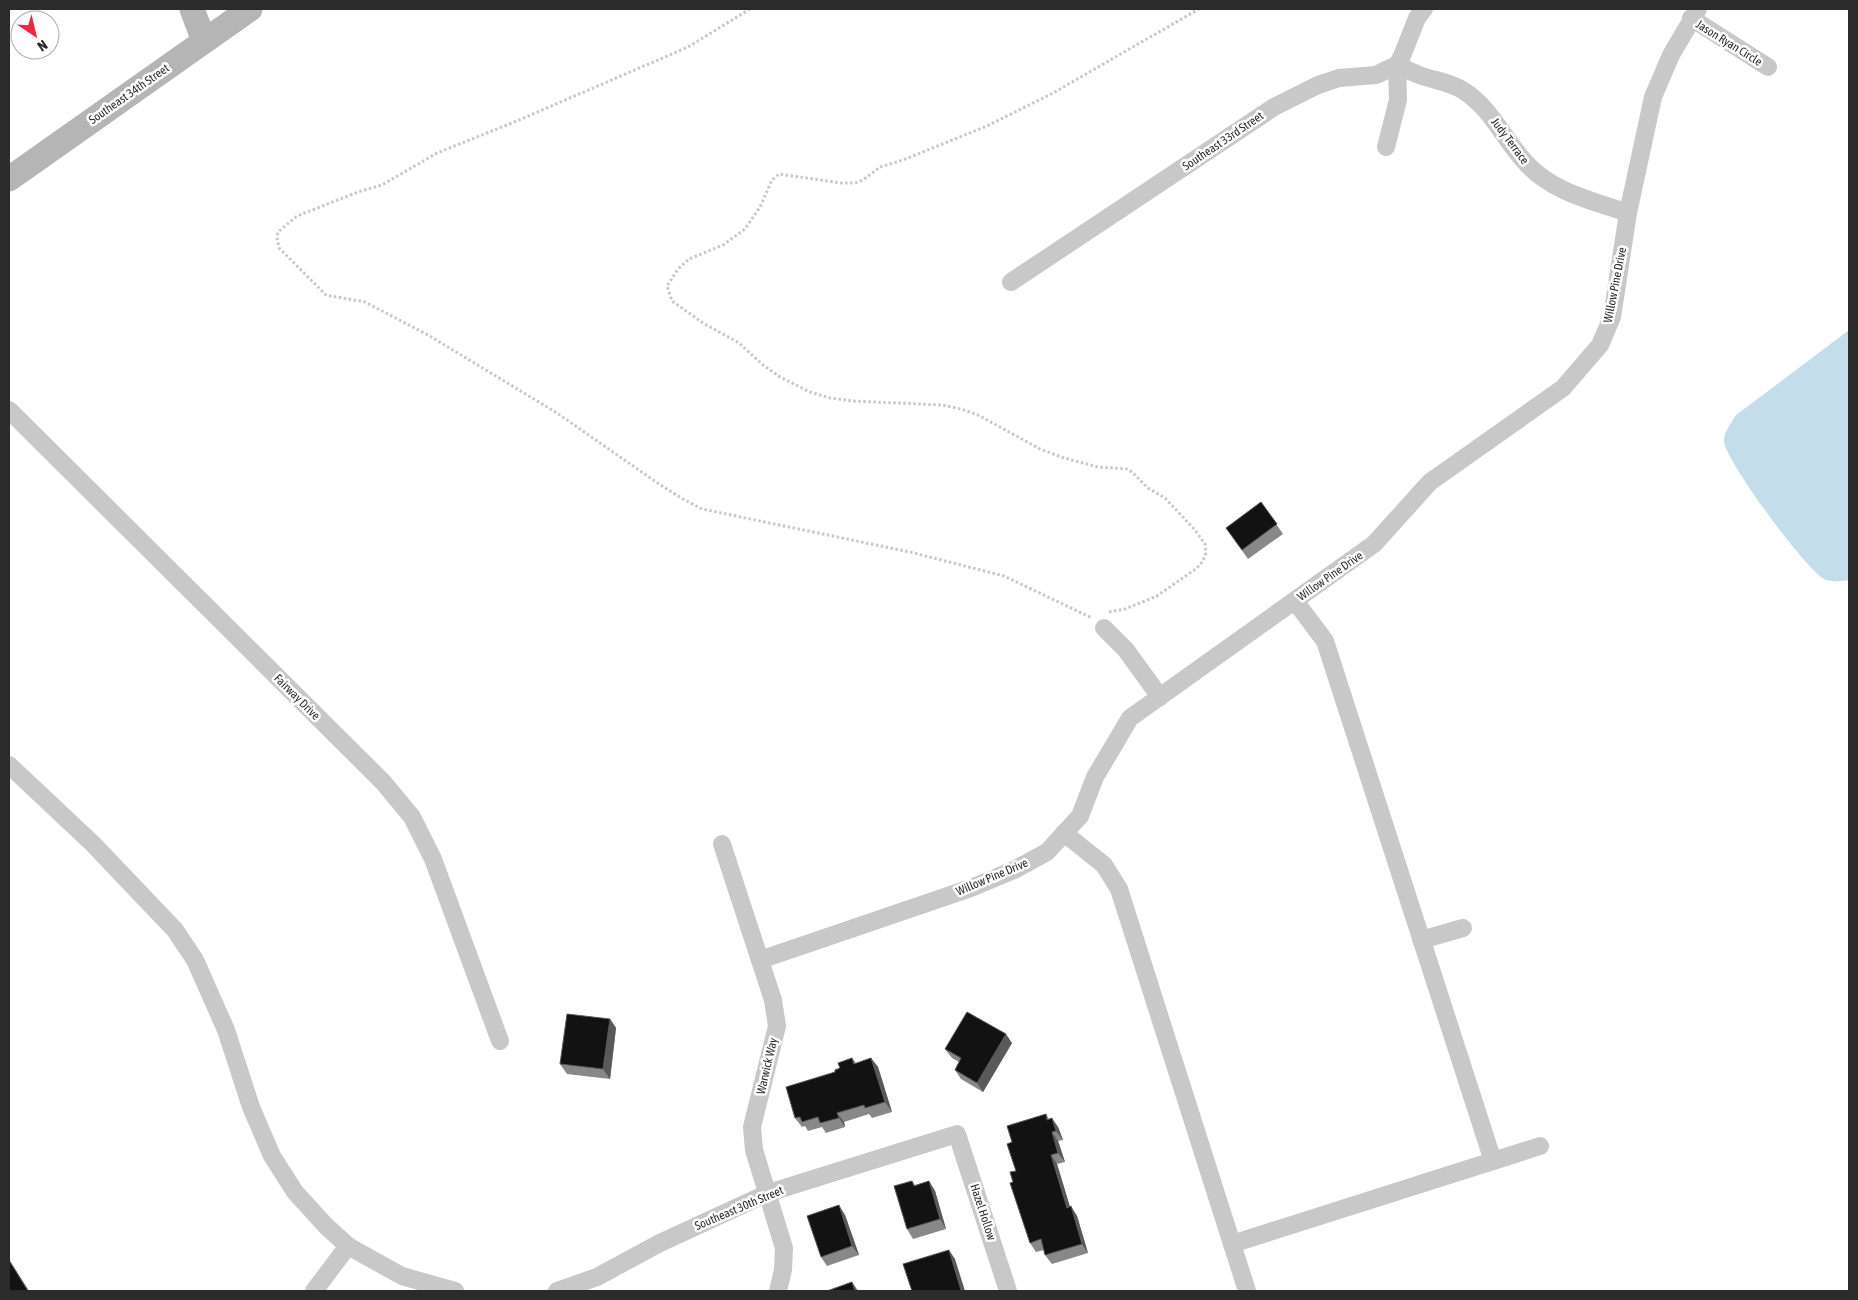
<svg xmlns="http://www.w3.org/2000/svg" width="1858" height="1300" font-family="'Asap Condensed',sans-serif">
<style>
.water{fill:#c3deea}
.lines{fill:none;stroke-linecap:round;stroke-linejoin:round}
.path{stroke:#c8c8c8;stroke-width:3;stroke-dasharray:2.5 2.5;stroke-linecap:butt}
.street{stroke:#c8c8c8;stroke-width:18}
.secondary{stroke:#b5b5b5;stroke-width:25}
.wall{fill:#888}
.shaded-wall{fill:#595959}
.building{fill:#121212;stroke:#595959}
.labels{text-anchor:middle;dominant-baseline:central;stroke-width:5;stroke-linejoin:round;paint-order:stroke}
.street-label{font-size:12px;fill:#2b2b2b;stroke:#fff}
</style>
<rect width="100%" height="100%" fill="#fff"/>
<path class="water" d="M1849,330V580C1843,581 1833,582 1826,580C1809,575 1726,461 1724,442C1723,433 1732,422 1736,415Z"/>
<g class="lines">
<g class="path">
<path d="M750,9L688,47L512,123L437,153L382,185L358,192L297,216L278,232L277,237L279,248L326,295L365,302L428,335L557,413L659,484L683,499L702,509L910,552L1004,576L1092,618"/>
<path d="M1109,612L1125,609L1157,596L1197,568L1203,561L1206,553L1205,544L1195,530L1165,498L1148,488L1132,472L1127,469L1098,467L1064,458L1040,449L978,415L961,409L942,405L853,401L830,398L810,392L780,377L763,365L739,343L703,323L672,301L667,286L678,269L689,259L723,245L745,229L760,207L772,180L779,174L841,183H855L863,180L880,167L903,160L987,126L1053,93L1199,9"/>
</g>
<g class="street">
<path d="M1691,18L1768,67"/>
<path d="M1386,147L1398,100L1397,65C1406,69 1415,74 1425,77C1438,81 1452,83 1464,91C1492,109 1504,140 1526,163C1552,192 1593,201 1628,213"/>
<path d="M1011,282L1274,107L1318,85L1339,78L1376,75L1397,65L1402,56L1417,18L1424,9"/>
<path d="M9,410L383,782L412,817L433,859L500,1041"/>
<path d="M1295,601L1325,641L1493,1161"/>
<path d="M1104,628L1126,650L1160,697"/>
<path d="M9,765L93,844L154,908L175,930L195,960L226,1030L251,1107L272,1156L295,1192L326,1226L348,1246L402,1276L455,1291"/>
<path d="M1064,833L1104,865L1119,889L1247,1291"/>
<path d="M722,844L773,1000L777,1026L752,1127L754,1150L784,1248L783,1270L778,1291"/>
<path d="M1421,940L1463,928"/>
<path d="M760,960L971,888L1014,870L1047,852L1080,816L1095,777L1130,718L1374,544L1430,482L1563,388L1600,345L1612,317L1628,213L1653,97L1671,55L1698,9"/>
<path d="M1232,1244L1540,1146"/>
<path d="M314,1291L348,1246"/>
<path d="M557,1291L597,1277L660,1243L768,1193L957,1134L1008,1291"/>
</g>
<g class="secondary">
<path d="M192,9L204,41"/>
<path d="M9,179L250,9"/>
</g>
</g>
<g class="wall">
<path d="M1261,502L1283,534L1248,559L1226,528Z"/>
<path d="M610,1019L616,1028L610,1079L567,1074L560,1064Z"/>
<path d="M1012,1043L983,1092L961,1079L955,1070L959,1062L952,1058L945,1049Z"/>
<path d="M852,1058L856,1063L871,1058L878,1067L892,1112L872,1118L869,1114L844,1122L845,1127L826,1133L822,1127L808,1131L805,1126L802,1127L795,1118L835,1072Z"/>
<path d="M1046,1114L1049,1119L1058,1127L1063,1140L1058,1141L1065,1162L1057,1164L1070,1207L1077,1216L1088,1253L1052,1264L1045,1255L1044,1250L1036,1252L1030,1243L1013,1182L1016,1171L1012,1142Z"/>
<path d="M912,1181L915,1185L929,1181L935,1191L946,1229L913,1239L907,1229Z"/>
<path d="M845,1215L859,1255L827,1266L821,1257Z"/>
</g>
<g class="shaded-wall">
<path d="M610,1019L616,1028L610,1079L603,1069Z"/>
<path d="M1006,1034L1012,1043L983,1092L977,1083Z"/>
<path d="M871,1058L878,1067L892,1112L885,1102Z"/>
<path d="M837,1113L844,1122L845,1127L839,1118Z"/>
<path d="M1052,1118L1058,1127L1063,1140L1056,1131Z"/>
<path d="M1052,1132L1058,1141L1065,1162L1058,1153Z"/>
<path d="M1051,1155L1057,1164L1073,1217L1067,1208Z"/>
<path d="M929,1181L935,1191L946,1229L940,1219Z"/>
<path d="M839,1205L845,1215L859,1255L852,1246Z"/>
<path d="M1071,1206L1077,1216L1088,1253L1082,1244Z"/>
<path d="M949,1250L955,1259L965,1291H962L961,1290Z"/>
<path d="M9,1259L12,1264L29,1291H28Z"/>
<path d="M852,1282L858,1291H855Z"/>
</g>
<g class="building">
<path d="M1261,502L1277,524L1242,550L1226,528Z"/>
<path d="M967,1012L1006,1034L977,1083L955,1070L961,1058L945,1049Z"/>
<path d="M567,1014L610,1019L603,1069L560,1064Z"/>
<path d="M852,1058L854,1064L871,1058L885,1102L865,1108L864,1105L837,1113L839,1118L820,1123L818,1117L802,1122L800,1117L795,1118L786,1087L835,1072V1070L840,1068L838,1063Z"/>
<path d="M1046,1114L1047,1120L1052,1118L1056,1131L1052,1132L1058,1153L1051,1155L1067,1208L1071,1206L1082,1244L1045,1255L1041,1239L1030,1243L1010,1183L1013,1182L1010,1172L1016,1171L1007,1144L1012,1142L1007,1126Z"/>
<path d="M912,1181L914,1186L929,1181L940,1219L907,1229L894,1186Z"/>
<path d="M839,1205L852,1246L821,1257L807,1216Z"/>
<path d="M949,1250L961,1290L958,1291H912L903,1264Z"/>
<path d="M9,1260L28,1291H9Z"/>
<path d="M852,1282L855,1291H827Z"/>
</g>
<g class="labels">
<g class="street-label">
<text transform="translate(1729 43) rotate(32)">Jason Ryan Circle</text>
<text transform="translate(129 94) rotate(-35)">Southeast 34th Street</text>
<text transform="translate(1223 141) rotate(-34)">Southeast 33rd Street</text>
<text transform="translate(1510 141) rotate(53)">Judy Terrace</text>
<text transform="translate(1615 285) rotate(-79)">Willow Pine Drive</text>
<text transform="translate(1330 576) rotate(-35)">Willow Pine Drive</text>
<text transform="translate(297 697) rotate(45)">Fairway Drive</text>
<text transform="translate(992 877) rotate(-23)">Willow Pine Drive</text>
<text transform="translate(767 1066) rotate(-77)">Warwick Way</text>
<text transform="translate(739 1208) rotate(-23)">Southeast 30th Street</text>
<text transform="translate(983 1212) rotate(72)">Hazel Hollow</text>
</g>
</g>
<rect width="1858" height="1300" fill="none" stroke="#2b2b2b" stroke-width="20"/>
<g transform="translate(35 35) rotate(145)"><circle r="24" fill="#ffffff" stroke="#aaaaaa"/>
<path d="M0-4L9 19L0 12L-9 19Z" fill="#e72942"/>
<text y="-8" font-size="14" font-weight="bold" text-anchor="middle" fill="#2b2b2b">N</text>
</g>
</svg>
